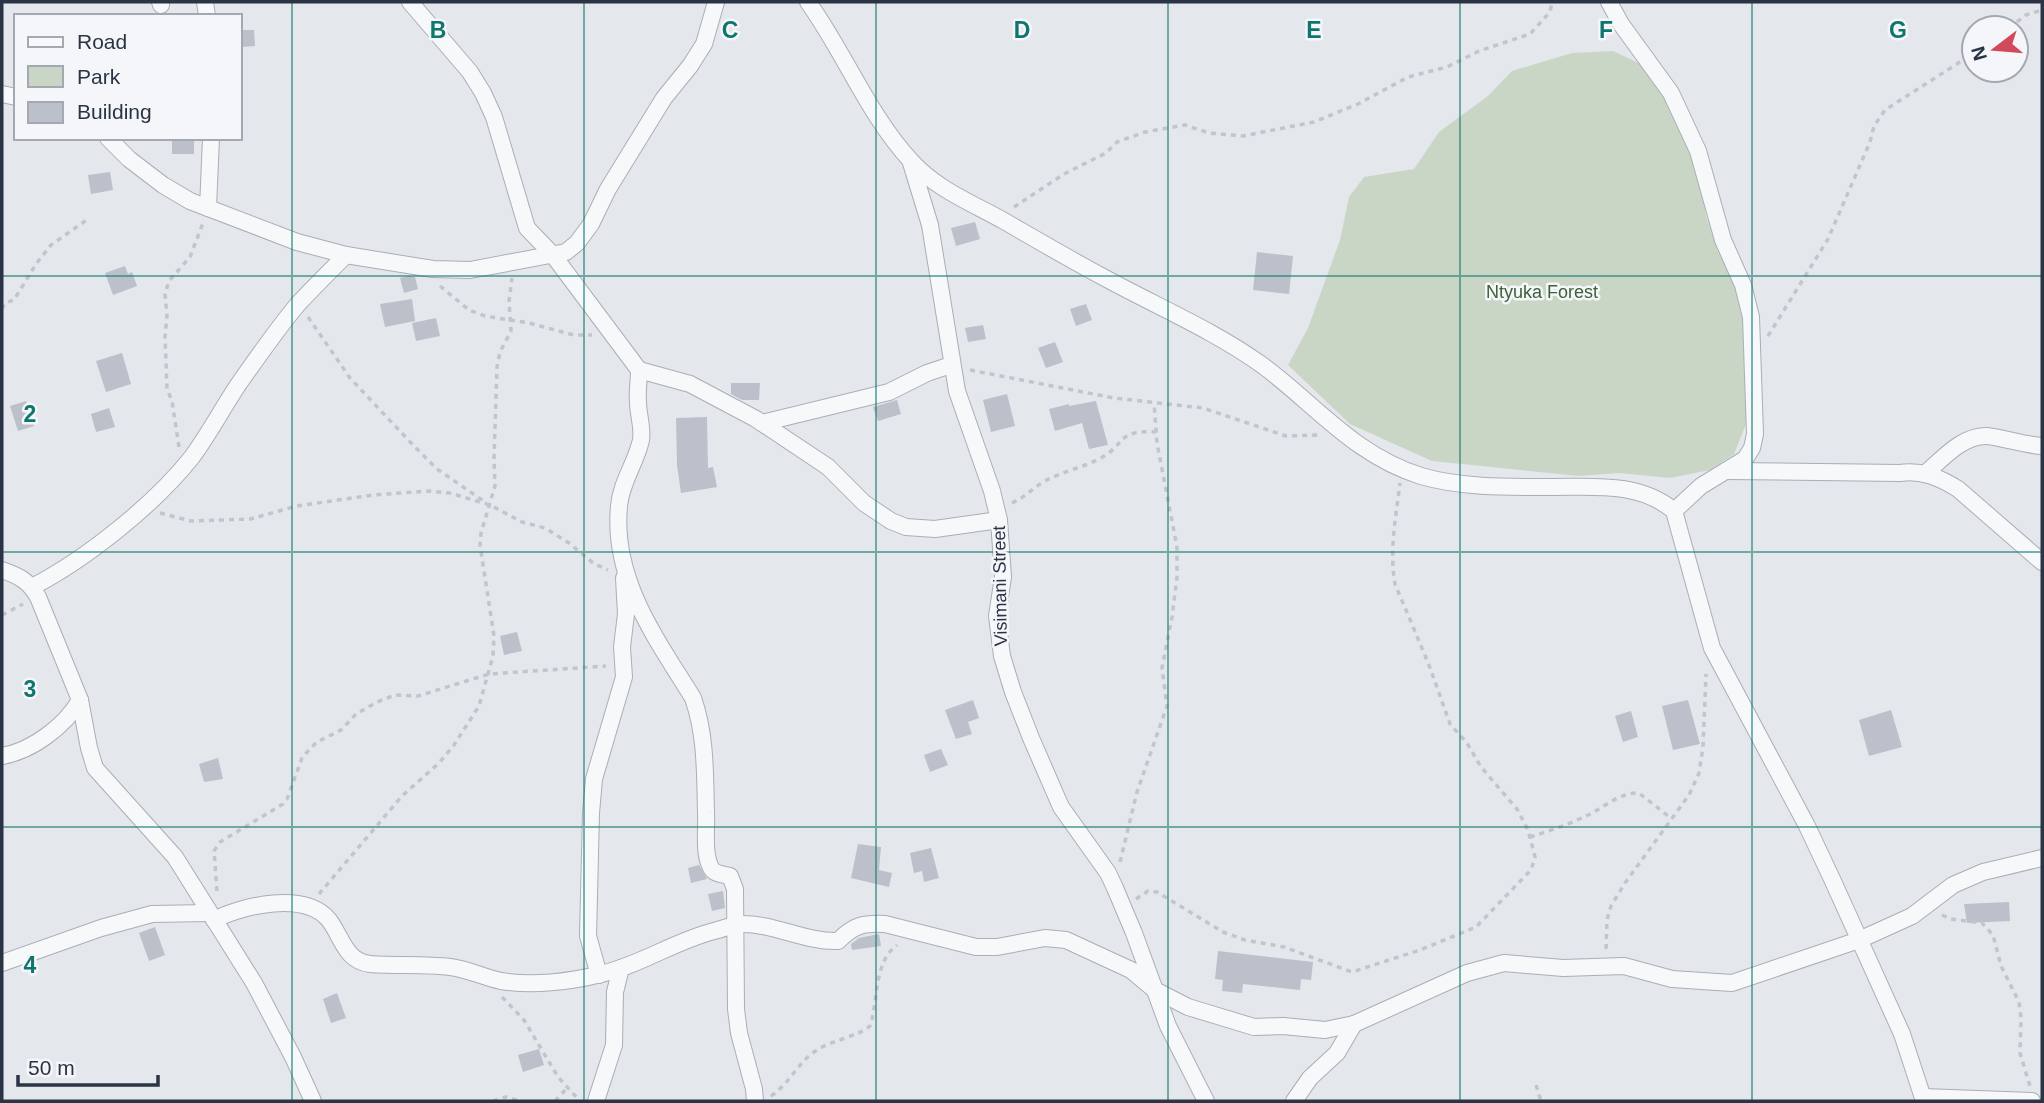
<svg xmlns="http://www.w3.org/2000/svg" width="2044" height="1103" font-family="Arial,sans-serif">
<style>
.green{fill:#c9d6c5}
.building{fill:#bbc0ca}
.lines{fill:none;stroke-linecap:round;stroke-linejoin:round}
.minor-casing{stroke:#a9aeb7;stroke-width:18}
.path{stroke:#c2c5cb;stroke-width:3.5;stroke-dasharray:5 5;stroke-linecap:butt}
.minor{stroke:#f7f8fa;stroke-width:16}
.grid{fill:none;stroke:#0f766e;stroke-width:2;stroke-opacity:0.55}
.labels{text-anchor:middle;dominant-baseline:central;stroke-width:5;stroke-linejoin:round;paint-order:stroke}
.park-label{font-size:18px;fill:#3f6138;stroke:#f4f6f9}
.street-label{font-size:18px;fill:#2b3445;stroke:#f4f6f9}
.grid-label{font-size:23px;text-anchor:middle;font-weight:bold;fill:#0f766e;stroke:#f4f6f9;stroke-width:5;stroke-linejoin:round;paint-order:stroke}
</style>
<rect width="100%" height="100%" fill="#e4e7ec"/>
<path class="green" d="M1613,51L1647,67L1668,96L1699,168L1706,216L1718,252L1737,280L1743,320L1748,419L1734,454L1710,470L1670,478L1619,473L1579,476L1432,461L1350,424L1288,365L1308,328L1340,240L1349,197L1364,177L1414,169L1439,132L1488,96L1512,71L1572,53Z"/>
<g class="building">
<path d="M240,30H254L255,46L240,47Z"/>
<rect x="172" y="138" width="22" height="16"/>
<path d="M110,172L113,190L91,194L88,175Z"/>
<path d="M975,222L980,239L956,246L951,228Z"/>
<path d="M1257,252L1293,256L1289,294L1253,290Z"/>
<path d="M125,266L128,274L132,272L137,286L113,295L105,273Z"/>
<path d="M409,276L415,277L418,289L404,293L400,278Z"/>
<path d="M412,299L415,321L385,327L380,304Z"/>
<path d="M1086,304L1092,320L1076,326L1070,309Z"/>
<path d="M436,318L440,336L416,341L412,323Z"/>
<path d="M983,325L986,339L968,342L965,328Z"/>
<path d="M1055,342L1063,362L1046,368L1038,348Z"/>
<path d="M122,353L131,384L106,392L96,361Z"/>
<path d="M731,383H760L759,400H742L731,394Z"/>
<path d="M1007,394L1015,426L991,432L983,400Z"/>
<path d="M897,400L901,414L878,421L873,407Z"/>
<path d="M26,401L34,426L18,431L10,406Z"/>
<path d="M1096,401L1108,445L1089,449L1082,423L1055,431L1049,409L1069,404V406Z"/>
<path d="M109,408L115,427L96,432L91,414Z"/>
<path d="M707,417L708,468L713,467L717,487L681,493L677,465L676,418Z"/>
<path d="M517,632L522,651L504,655L500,636Z"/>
<path d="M973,700L979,718L968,722L972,734L956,739L945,710Z"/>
<path d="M1688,700L1700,744L1673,750L1662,706Z"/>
<path d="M1891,710L1902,747L1869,756L1859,720Z"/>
<path d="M1631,711L1638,737L1623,742L1615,716Z"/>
<path d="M941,749L948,765L930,772L924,755Z"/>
<path d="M218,758L223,779L204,782L199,764Z"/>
<path d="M858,844L881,847L879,870L892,873L889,887L851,878Z"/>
<path d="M931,848L939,878L924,882L922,871L914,873L910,853Z"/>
<path d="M699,865L707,879L691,883L688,868Z"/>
<path d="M723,891L725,908L712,911L708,894Z"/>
<path d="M2009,902L2010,921L1967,923L1964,904Z"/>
<path d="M155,927L165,955L149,961L139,933Z"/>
<path d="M879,934L881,946L852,950L851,944L859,938Z"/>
<path d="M1218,951L1313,962L1311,980L1301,979L1300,990L1243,984L1242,993L1222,991L1223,980L1215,979Z"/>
<path d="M337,993L346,1018L331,1023L323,999Z"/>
<path d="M539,1049L544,1065L523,1072L518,1055Z"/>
</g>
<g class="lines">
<defs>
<g id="minor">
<path d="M160,2L161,5"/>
<path d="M205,2L207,16"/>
<path d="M410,2L470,72L483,93L494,117L527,228L553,255L639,370L690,384L756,419L828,467L864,503L891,521L906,527L935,529L999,520"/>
<path d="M808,2C844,52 869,116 911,161C936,189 972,203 1004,221C1037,240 1071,260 1105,278C1158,307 1213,330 1262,365C1316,405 1354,455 1421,476C1462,488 1510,487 1552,487C1594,487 1640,482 1674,511L1712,648L1807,826L1832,879L1902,1034L1924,1101"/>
<path d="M1609,2L1621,24L1671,93L1698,151L1723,240L1743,285L1751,317L1755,434L1752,448L1745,459L1701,486L1674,511"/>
<path d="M2,94L16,97"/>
<path d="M108,138L129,159L163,185L190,201L297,242L346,255L433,269L470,270L566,252L577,243L591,224L608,189L664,98L690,66L704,44L716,2"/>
<path d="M911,163L930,225L957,391L992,491L999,520L1003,577L997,616L1002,656L1013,692L1031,738L1061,807L1108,873L1115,888L1134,933L1168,1026L1206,1101"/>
<path d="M208,208L211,138"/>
<path d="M639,370C639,380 637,392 638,402C638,414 643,428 641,440C636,463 621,482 619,506C612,580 656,638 693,698C706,735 705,774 706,813C707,829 703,853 711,868C715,875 724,874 730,876L735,889L736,1009L739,1033L754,1089L755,1101"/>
<path d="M762,423L889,392L927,373L951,365"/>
<path d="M1726,471L1900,473C1921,470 1939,477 1958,489L2042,562"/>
<path d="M1926,473C1943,458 1963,435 1987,436C2005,438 2024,445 2042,446"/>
<path d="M2,570C19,576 29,581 38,597L80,700L89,748L95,768L175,857L254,983L293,1057L313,1101"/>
<path d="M32,587C86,559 154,505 192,457C209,434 222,409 238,385C257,358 277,329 298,304C314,287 330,271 346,255"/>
<path d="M2,756C32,751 65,726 80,700"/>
<path d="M214,920C243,905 305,891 329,920C342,937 345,961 370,964C397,966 424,964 450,967C467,969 483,977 501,981C532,986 570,982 601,974C640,965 675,941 714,931C723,929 731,925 740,924C774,923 804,942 838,941C854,925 863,923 885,924L976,947H997L1045,938L1066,940L1131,970L1155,990L1188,1007L1254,1027L1283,1026L1325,1030L1354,1024L1467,973L1504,963L1563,968L1624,966L1672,979L1732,983L1859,940L1912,916L1953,885L1983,872L2042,858"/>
<path d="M2,963L101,928L152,914L209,913"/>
<path d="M599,975L588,936L591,813L594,779L624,677L622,647L626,614L624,578"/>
<path d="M1923,1097L2032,1101"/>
<path d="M596,1101L614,1045L615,992L621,968"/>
<path d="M1294,1101L1310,1078L1337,1053L1354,1024"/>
</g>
</defs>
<use href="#minor" class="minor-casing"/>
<g class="path">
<path d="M2009,28L2026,15L2042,10"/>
<path d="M1014,207L1064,174L1106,153L1117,142L1145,132L1185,125L1209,133L1243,136L1314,122L1358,104L1408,77L1447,67L1479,51L1530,34L1550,12L1552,2"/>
<path d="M440,286L469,310L485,316L529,323L574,335H592"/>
<path d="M2,309L5,303L14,300L36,264L51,245L88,219"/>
<path d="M308,317L350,378L413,445L437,469L485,502"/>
<path d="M1768,336L1828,239L1870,142L1874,126L1885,110L1974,53"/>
<path d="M970,370L1114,398L1203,408L1286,436L1318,435"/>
<path d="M179,447L172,401L167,389L165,337L167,316L165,294L169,281L190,257L203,223"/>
<path d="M1012,503C1024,498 1032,489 1043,482C1061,472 1081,468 1099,459C1128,444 1114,430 1156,432"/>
<path d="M160,513L191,521L250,519L297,506L373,495L429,491L450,493L490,505L522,522L545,528L569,543L593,563L608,570"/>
<path d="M2,615L23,604"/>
<path d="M1530,837C1549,831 1570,824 1588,815C1604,807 1621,792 1639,793L1672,819"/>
<path d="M1120,862L1137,792L1167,706L1162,668L1172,617L1177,577V547L1157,443L1154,403"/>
<path d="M217,891L214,851L220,842L283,804L287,799L302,758L308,751L317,742L341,730L356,714L377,702L395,695L418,696L489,674L606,666"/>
<path d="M319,894L402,796L439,763L454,745L479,706L493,656L494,636L480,545L481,533L495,486L494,459L497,367L500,352L511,331L509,301L512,278"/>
<path d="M1136,899L1148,891L1157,892L1223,932L1245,940L1284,947L1352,972L1420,950L1476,927L1531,870L1535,857L1528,830L1517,809L1481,767L1467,743L1450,724L1429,665L1395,584C1389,551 1396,516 1400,483"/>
<path d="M1942,915L1951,919L1982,923L1993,935L2001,966L2019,1002L2021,1018L2020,1053L2030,1086"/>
<path d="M1606,949L1607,920L1611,906L1625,883L1689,795L1699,773L1703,747L1706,674"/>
<path d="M502,997L524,1020L558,1077L579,1100"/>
<path d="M1536,1085L1541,1101"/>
<path d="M771,1096C789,1084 797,1064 814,1052C832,1039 856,1038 870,1026C879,999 873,963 897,945"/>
<path d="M493,1101L506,1097L520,1101"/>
<path d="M555,1101L568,1087"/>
</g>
<use href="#minor" class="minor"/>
</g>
<path class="grid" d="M292,2V1101M584,2V1101M876,2V1101M1168,2V1101M1460,2V1101M1752,2V1101M2,276H2042M2,552H2042M2,827H2042"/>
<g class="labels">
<g class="park-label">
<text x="1542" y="292">Ntyuka Forest</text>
</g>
<g class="street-label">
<text transform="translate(1000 586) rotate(-91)">Visimani Street</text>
</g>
</g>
<g class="grid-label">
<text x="438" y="38">B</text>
<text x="730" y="38">C</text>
<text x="1022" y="38">D</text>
<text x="1314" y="38">E</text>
<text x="1606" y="38">F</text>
<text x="1898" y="38">G</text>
<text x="30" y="422">2</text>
<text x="30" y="697">3</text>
<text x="30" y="973">4</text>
</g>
<rect width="2044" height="1103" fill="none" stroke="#2b3445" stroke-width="7"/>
<rect x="14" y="14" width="228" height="126" fill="#f4f6f9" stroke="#a4a8b1" stroke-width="2"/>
<rect x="28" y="37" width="35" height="10" fill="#f7f8fa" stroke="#a4a8b1" stroke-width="2"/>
<text x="77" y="49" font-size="21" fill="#2b3445">Road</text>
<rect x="28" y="66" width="35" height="21" fill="#c9d6c5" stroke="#a4a8b1" stroke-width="2"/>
<text x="77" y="84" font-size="21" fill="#2b3445">Park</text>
<rect x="28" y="102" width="35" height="21" fill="#bbc0ca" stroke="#a4a8b1" stroke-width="2"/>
<text x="77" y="119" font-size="21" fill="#2b3445">Building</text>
<g transform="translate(1995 49) rotate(254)"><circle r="33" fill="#f4f6f9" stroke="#a4a8b1" stroke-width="2"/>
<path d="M0-5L12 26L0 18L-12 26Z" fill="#d1495b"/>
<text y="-10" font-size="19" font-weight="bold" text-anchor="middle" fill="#2b3445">N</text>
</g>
<path d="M18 1075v10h140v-10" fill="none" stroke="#2b3445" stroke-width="3.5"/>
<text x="28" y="1075" font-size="21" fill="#2b3445" stroke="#f4f6f9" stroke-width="5" paint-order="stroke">50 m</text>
</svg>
